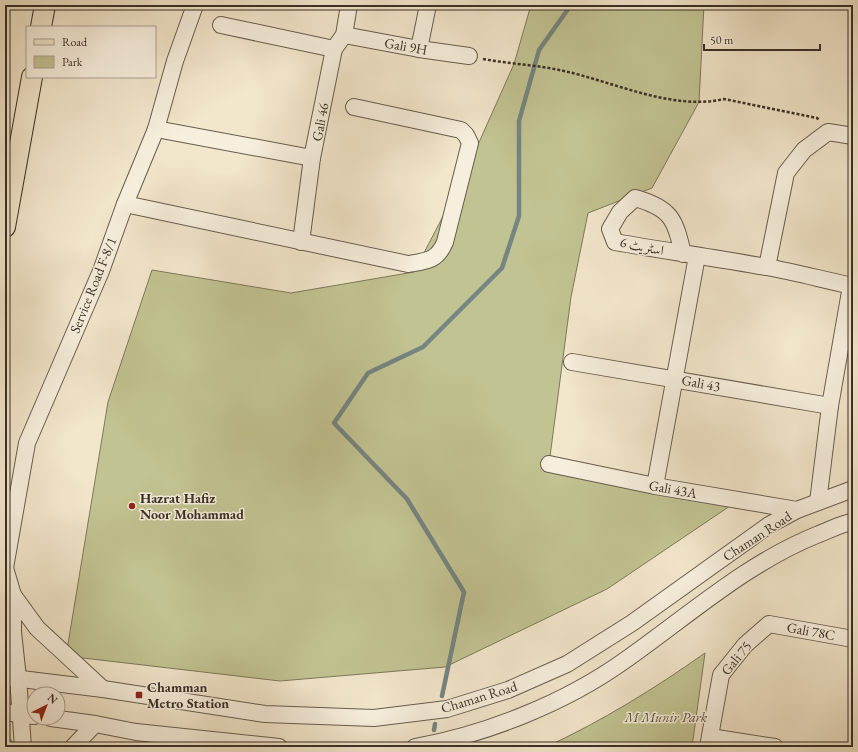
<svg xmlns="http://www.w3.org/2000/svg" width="858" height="752" font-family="'EB Garamond',Amiri,serif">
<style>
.green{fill:#c2c392;stroke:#7e795c}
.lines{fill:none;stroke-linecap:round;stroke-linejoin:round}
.stream{stroke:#758581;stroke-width:4.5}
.minor-casing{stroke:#675d4f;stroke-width:18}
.major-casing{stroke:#392f26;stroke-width:22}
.path{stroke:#392f26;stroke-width:2.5;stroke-dasharray:3 2;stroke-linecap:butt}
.minor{stroke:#f7efdd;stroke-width:16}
.major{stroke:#f2e6cb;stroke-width:20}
.poi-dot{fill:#8f2418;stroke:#f7efdd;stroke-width:1.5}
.labels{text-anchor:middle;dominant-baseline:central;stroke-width:3;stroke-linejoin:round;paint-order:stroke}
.street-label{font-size:14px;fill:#392f26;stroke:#f7efdd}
.poi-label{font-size:14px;font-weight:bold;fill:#392f26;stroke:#f7efdd;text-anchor:start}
.park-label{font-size:14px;font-style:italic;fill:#5b5441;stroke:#f7efdd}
</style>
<rect width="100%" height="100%" fill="#f2e6cb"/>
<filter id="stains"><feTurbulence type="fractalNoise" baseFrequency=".005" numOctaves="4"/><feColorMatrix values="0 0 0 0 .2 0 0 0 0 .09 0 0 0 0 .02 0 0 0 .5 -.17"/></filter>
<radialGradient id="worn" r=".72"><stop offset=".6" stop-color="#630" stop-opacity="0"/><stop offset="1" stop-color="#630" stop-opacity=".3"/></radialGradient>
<g class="green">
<path d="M531,5H704L699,102L652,188L588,213L571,297L549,464L730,506L607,589L445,667L280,681L66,656L108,402L152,270L291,293L414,272L464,176L514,64Z"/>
<path d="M705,653L692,747H546C602,721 654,689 705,653Z"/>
</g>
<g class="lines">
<g class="stream">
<path d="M442,696L464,592L407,499L334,423L368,373L423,347L502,268L519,216V121L539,50L571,5"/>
<path d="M434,730L435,724"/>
</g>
<defs>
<g id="minor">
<path d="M221,25L334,49"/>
<path d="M344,35L419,49L469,56"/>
<path d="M419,49L428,5"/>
<path d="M156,129L312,158"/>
<path d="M125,204L408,264C427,261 437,261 445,242L470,143L466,135L461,130L354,107"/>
<path d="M301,242L312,158L334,49L344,35L349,5"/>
<path d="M683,254C675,219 671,208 635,198L620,212L610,229L615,242C666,251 716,258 766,267C795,272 824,280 853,286"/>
<path d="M767,267L786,173L804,150L828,132L853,136"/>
<path d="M572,362L830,406"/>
<path d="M549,464L655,486L797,510"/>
<path d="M655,486L697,256"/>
<path d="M818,502L830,406L851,286"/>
<path d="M5,568L27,443L101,271L125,204L156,129L175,61L195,5"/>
<path d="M5,568L13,595V632L18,678L23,747"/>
<path d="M13,595L37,628L103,689"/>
<path d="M5,677L103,689L265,714L374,718L447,709L508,690L567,664L632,623L769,525L797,510L853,489"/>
<path d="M5,712L34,716"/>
<path d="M51,718L95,724L136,732L279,747"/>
<path d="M710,737L775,747"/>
<path d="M5,746V747"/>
<path d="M73,747L95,724"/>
<path d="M415,747C487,734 565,703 624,661C687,617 746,563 819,534C830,530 842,523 853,522"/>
<path d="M708,747L721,675L745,645L769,624L853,639"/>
</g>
<g id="major">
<path d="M41,27L45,5"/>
<path d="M5,227L32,77"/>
</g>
</defs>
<use href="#minor" class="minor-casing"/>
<use href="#major" class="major-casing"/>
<path class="path" d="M483,59C510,64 538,65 564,71C614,82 673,111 724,99L817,118L819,120"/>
<use href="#minor" class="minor"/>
<use href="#major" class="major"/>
</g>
<g class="poi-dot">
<circle cx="132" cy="506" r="4"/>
<rect x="135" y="691" width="8" height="8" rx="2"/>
</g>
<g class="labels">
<g class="street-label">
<text transform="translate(406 46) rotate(10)">Gali 9H</text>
<text transform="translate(320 122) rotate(-79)">Gali 46</text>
<text transform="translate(642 246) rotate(12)">اسٹریٹ 6</text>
<text transform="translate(93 285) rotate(-68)">Service Road F-8/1</text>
<text transform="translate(701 383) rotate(10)">Gali 43</text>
<text transform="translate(673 489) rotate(10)">Gali 43A</text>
<text transform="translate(757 536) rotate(-33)">Chaman Road</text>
<text transform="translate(811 631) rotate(10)">Gali 78C</text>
<text transform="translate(736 658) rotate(-51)">Gali 75</text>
<text transform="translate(479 697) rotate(-17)">Chaman Road</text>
</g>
<g class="poi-label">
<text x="140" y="498">Hazrat Hafiz<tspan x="140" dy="16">Noor Mohammad</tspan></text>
<text x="147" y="687">Chamman<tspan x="147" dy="16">Metro Station</tspan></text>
</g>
<g class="park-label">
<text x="666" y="717">M Munir Park</text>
</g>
</g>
<rect width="858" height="752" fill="none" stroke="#f2e6cb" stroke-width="20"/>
<rect x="6" y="6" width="846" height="740" fill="none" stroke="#392f26" stroke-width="2"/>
<rect x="10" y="10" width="838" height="732" fill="none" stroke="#392f26"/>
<rect x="26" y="26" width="130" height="52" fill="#f7efdd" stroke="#aba294"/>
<rect x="34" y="39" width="20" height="6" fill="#f2e6cb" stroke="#aba294"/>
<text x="62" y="46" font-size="12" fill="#392f26">Road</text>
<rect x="34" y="56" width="20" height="12" fill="#c2c392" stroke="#aba294"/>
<text x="62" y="66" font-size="12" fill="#392f26">Park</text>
<g transform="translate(46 706) rotate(42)"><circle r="19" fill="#f7efdd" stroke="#aba294"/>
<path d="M0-3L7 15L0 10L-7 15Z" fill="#8f2418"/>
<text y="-6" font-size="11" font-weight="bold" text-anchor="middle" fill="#392f26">N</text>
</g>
<path d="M704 44v6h116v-6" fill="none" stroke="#392f26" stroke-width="2"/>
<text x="710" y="44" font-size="12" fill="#392f26" stroke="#f7efdd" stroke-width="3" paint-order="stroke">50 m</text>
<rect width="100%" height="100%" filter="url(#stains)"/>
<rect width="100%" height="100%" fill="url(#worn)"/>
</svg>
